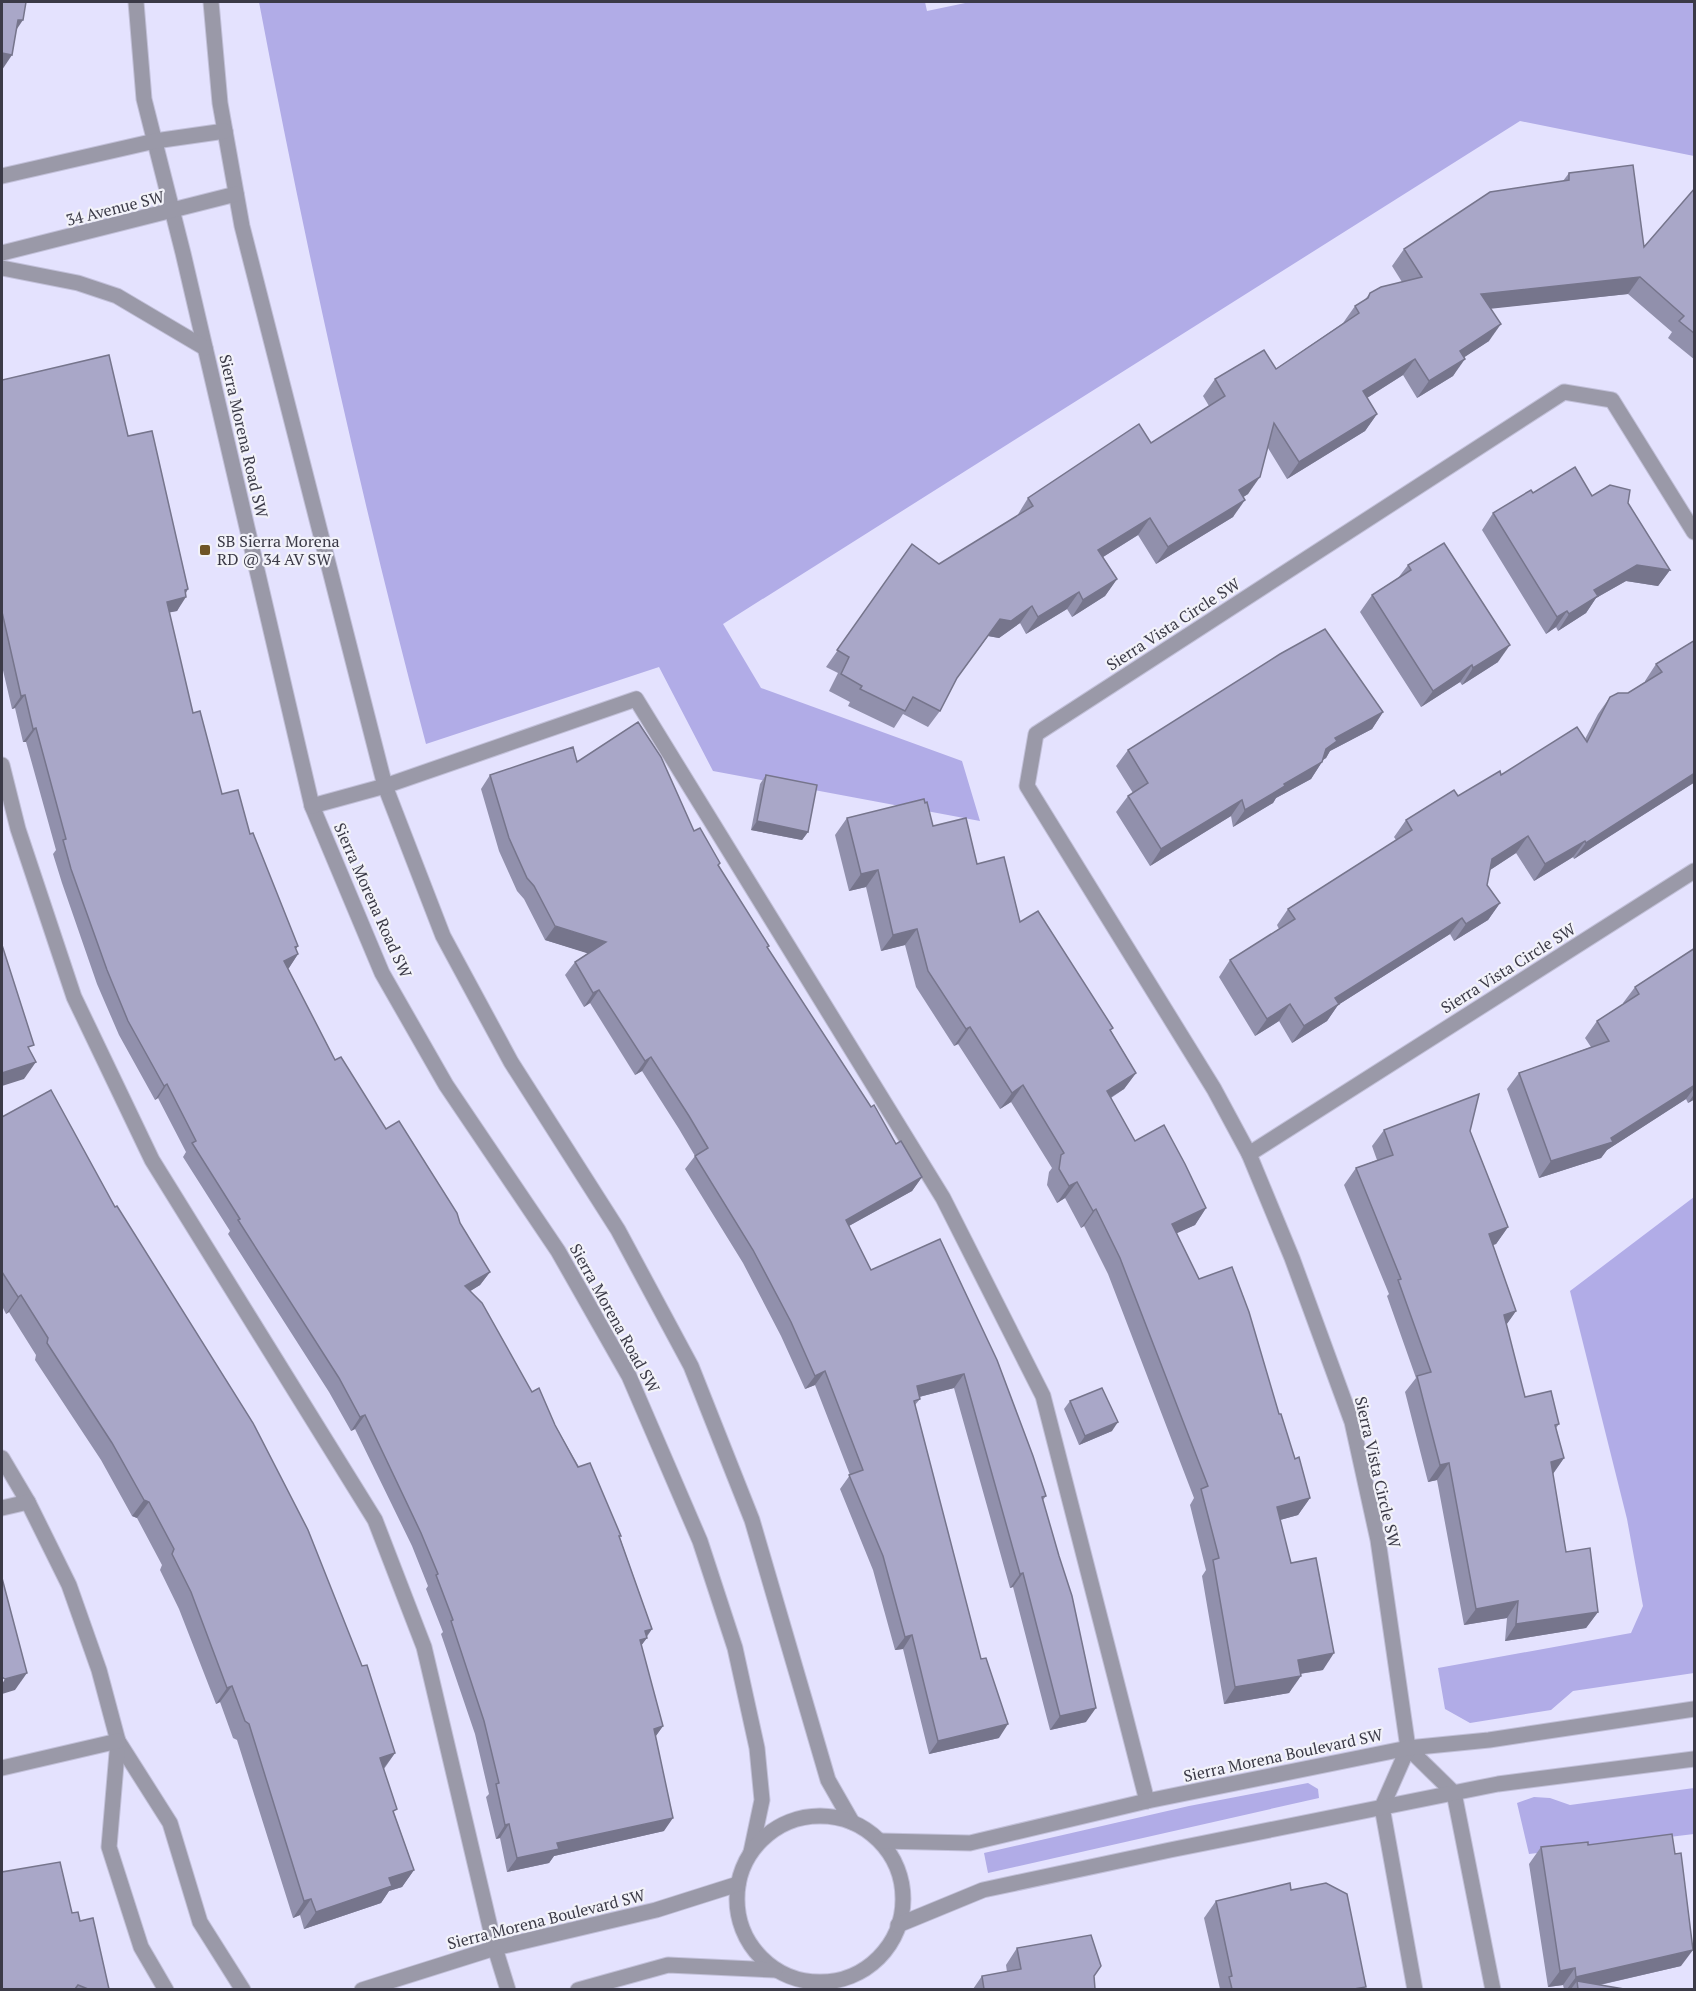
<svg xmlns="http://www.w3.org/2000/svg" width="1696" height="1991" font-family="'PT Serif',serif">
<style>
.green{fill:#b1ace7}
.lines{fill:none;stroke-linecap:round;stroke-linejoin:round}
.minor-casing{stroke:#c2c0d9;stroke-width:17}
.minor{stroke:#9a99a8;stroke-width:15}
.wall{fill:#9190ac}
.shaded-wall{fill:#76758c}
.building{fill:#a9a7c8;stroke:#76758c;stroke-width:1.5}
.poi-dot{fill:#6e5325;stroke:#f2f2f9;stroke-width:2}
.labels{text-anchor:middle;dominant-baseline:central;stroke-width:4.5;stroke-linejoin:round;paint-order:stroke}
.street-label{font-size:16px;fill:#3b3a47;stroke:#f2f2f9}
.poi-label{font-size:16px;fill:#3b3a47;stroke:#f2f2f9;text-anchor:start}
</style>
<rect width="100%" height="100%" fill="#e4e2fe"/>
<g class="green">
<path d="M259,2H925L927,11L970,2H1694V156L1520,121L723,624L761,688L962,761L980,821L713,771L659,667L426,744C361,499 306,250 259,2Z"/>
<path d="M1694,1197V1673L1573,1691L1551,1710L1470,1723L1445,1709L1438,1668L1631,1633L1643,1606L1627,1519L1570,1291Z"/>
<path d="M1308,1783L1318,1789L1319,1798L988,1873L984,1853L1189,1806Z"/>
<path d="M1694,1788V1834L1529,1854L1517,1803L1534,1797L1550,1798L1570,1805Z"/>
</g>
<g class="lines">
<defs>
<g id="minor">
<path d="M136,2L144,99L183,253L312,806L382,973L446,1085L558,1251L629,1376L700,1541L735,1648L757,1748L762,1800L751,1852"/>
<path d="M211,2L220,103L242,226L385,786L443,936L511,1062L618,1230L691,1366L752,1520L828,1780L852,1822"/>
<path d="M2,176L155,141L225,131"/>
<path d="M2,253L236,194"/>
<path d="M2,268L78,283L117,296L205,348"/>
<path d="M2,765L18,829L74,997L152,1160L375,1520L424,1647L495,1948L508,1990"/>
<path d="M312,806L385,786L636,699L943,1198L1043,1396L1147,1801"/>
<path d="M1249,1154L1694,871"/>
<path d="M2,1458L28,1502L69,1585L99,1670L118,1741L170,1823L200,1922L243,1990"/>
<path d="M2,1508L28,1502"/>
<path d="M118,1741L109,1847L141,1947L166,1990"/>
<path d="M1408,1748L1454,1793L1493,1990"/>
<path d="M2,1768L118,1741"/>
<path d="M1382,1807L1408,1748L1378,1540L1352,1422L1292,1258L1249,1154L1214,1089L1027,786L1036,734L1564,392L1612,400L1694,532"/>
<path d="M1382,1807L1415,1990"/>
<circle cx="820" cy="1899" r="83"/>
<path d="M881,1841L970,1843L1147,1801L1408,1748L1489,1740L1694,1709"/>
<path d="M898,1925L983,1890L1170,1850L1498,1784L1694,1759"/>
<path d="M362,1990L495,1948L656,1910L738,1884"/>
<path d="M578,1990L668,1965L775,1970"/>
</g>
</defs>
<use href="#minor" class="minor-casing"/>
<use href="#minor" class="minor"/>
</g>
<g class="wall">
<path d="M1569,173L1644,247L1695,188V360L1668,338L1672,332L1628,294L1491,308L1489,341L1464,357L1453,376L1417,398L1403,375L1367,398L1377,414L1365,431L1287,479L1268,448L1248,494L1243,497L1233,517L1156,564L1138,535L1103,557L1117,579L1105,596L1072,617L1067,609L1026,634L1020,623L999,638L988,636L955,680L940,711L928,727L903,714L894,728L848,706L850,702L829,691L838,673L826,667L912,544L939,564L1017,516L1028,498L1151,443L1209,406L1203,396L1215,379L1276,369L1343,323L1355,306L1364,301L1370,293L1402,282L1392,266L1404,249L1563,181Z"/>
<path d="M2,380L128,436L188,589L177,611L169,612L193,713L222,794L250,834L298,954L288,969L335,1060L386,1129L460,1223L490,1272L480,1285L470,1291L532,1392L555,1425L620,1538L652,1629L641,1646L663,1726L655,1737L664,1831L554,1856L549,1863L507,1872L500,1838L496,1839L486,1797L489,1794L475,1734L441,1634L443,1632L426,1589L428,1586L412,1546L355,1429L351,1431L329,1392L228,1234L230,1231L183,1157L186,1152L158,1098L155,1100L119,1035L97,984L62,883L53,854L56,850L26,742H23L15,708L12,709L2,666Z"/>
<path d="M1592,496L1628,503L1670,570L1658,586L1626,581L1596,598L1586,613L1558,631L1556,627L1546,634L1482,530L1493,513Z"/>
<path d="M1408,565L1498,662L1462,685L1460,682L1421,707L1360,612L1372,595L1398,578Z"/>
<path d="M1695,640V782L1574,859L1573,857L1534,881L1516,853L1490,870L1487,885L1500,903L1488,920L1454,941L1450,934L1338,1005L1327,1021L1292,1043L1279,1021L1255,1036L1219,977L1230,960L1279,929L1277,925L1288,909L1396,840L1394,837L1406,820L1458,796L1501,775L1585,739L1598,714L1610,697L1628,693L1645,682V681L1656,664Z"/>
<path d="M1383,712L1372,729L1330,751L1326,758L1323,760L1311,779L1276,798L1273,803L1233,827L1231,816L1150,866L1116,812L1128,796L1133,793L1116,766L1128,750Z"/>
<path d="M577,762L694,831L718,866L767,948L871,1107L896,1144L922,1177L912,1191L849,1226L871,1270L940,1239L1046,1496L1043,1500L1086,1722L1050,1730L1013,1587L1010,1588L954,1388L919,1397L920,1399L915,1405L999,1738L929,1754L903,1649L895,1650L873,1570L840,1489L850,1475L815,1385L805,1389L781,1336L743,1263L685,1169L695,1156L679,1129L642,1071L635,1075L590,1003L584,1007L565,975L575,962L588,953L545,940L524,899L517,891L499,851L481,789L490,775Z"/>
<path d="M766,775L808,832L802,840L751,830L760,784Z"/>
<path d="M847,818L933,826L977,864L1020,922L1111,1031L1136,1073L1124,1089L1111,1098L1135,1141L1206,1208L1195,1225L1176,1233L1199,1279L1279,1414L1310,1498L1298,1515L1280,1520L1291,1563L1323,1670L1300,1674L1289,1693L1224,1704L1202,1576L1206,1570L1190,1505L1194,1498L1108,1274L1084,1226L1081,1228L1065,1198L1057,1203L1047,1185L1049,1172L1052,1168L1011,1102L1000,1109L958,1044L954,1046L916,987L905,945L881,951L866,887L849,891L835,835Z"/>
<path d="M1695,948V1099L1688,1103L1686,1099L1607,1150L1601,1158L1539,1178L1507,1089L1519,1073L1591,1047L1585,1038L1597,1021L1624,1004L1623,1003L1635,987Z"/>
<path d="M2,1117L395,1753L384,1769L394,1813L414,1870L402,1887L389,1891L381,1903L304,1929L300,1915L293,1918L237,1740L233,1738L220,1702L216,1704L179,1609L160,1570L162,1565L137,1518L132,1516L101,1460L35,1360L36,1355L9,1312L6,1314L2,1306Z"/>
<path d="M1384,1130L1470,1131L1508,1227L1496,1244L1493,1245L1516,1311L1506,1325L1525,1397L1559,1424L1556,1428L1564,1458L1553,1474L1566,1552L1598,1612L1586,1628L1505,1641L1507,1618L1464,1625L1437,1480L1428,1482L1405,1392L1416,1378L1387,1296L1389,1294L1344,1185L1356,1168L1377,1160L1372,1146Z"/>
<path d="M1070,1401L1112,1431L1079,1445L1064,1409Z"/>
<path d="M1588,1845L1681,1966L1600,1985L1624,1989H1564L1563,1985L1548,1987L1529,1864L1541,1847Z"/>
<path d="M1291,1890L1364,1989H1220L1204,1918L1216,1901Z"/>
<path d="M72,1913L80,1921L109,1989H2Z"/>
<path d="M1017,1948L1094,1976L1095,1989H973L982,1976L1007,1972L1006,1965Z"/>
</g>
<g class="shaded-wall">
<path d="M18,20H23L2,51Z"/>
<path d="M2,53L12,55L2,70Z"/>
<path d="M1640,277L1628,294L1470,311L1481,294Z"/>
<path d="M1501,324L1489,341L1448,368L1460,351Z"/>
<path d="M1415,359L1403,375L1351,408L1363,391Z"/>
<path d="M1465,359L1453,376L1417,398L1429,381Z"/>
<path d="M1377,414L1365,431L1287,479L1299,462Z"/>
<path d="M1260,477L1248,494L1228,507L1239,490Z"/>
<path d="M1245,500L1233,517L1156,564L1168,547Z"/>
<path d="M1150,518L1138,535L1087,567L1098,550Z"/>
<path d="M1637,565L1670,570L1658,586L1626,581L1596,598L1586,613L1558,631L1569,614L1594,590Z"/>
<path d="M1117,579L1105,596L1072,617L1083,600Z"/>
<path d="M188,589L182,598L186,597L177,611L157,615L167,602L185,590Z"/>
<path d="M1079,592L1067,609L1026,634L1038,617Z"/>
<path d="M1032,606L1020,623L999,638L988,636L945,694L1000,619Z"/>
<path d="M1567,611L1556,627L1546,634L1557,617Z"/>
<path d="M1510,645L1498,662L1462,685L1473,668Z"/>
<path d="M1472,665L1460,682L1421,707L1433,691Z"/>
<path d="M25,695L15,708L12,709L21,696Z"/>
<path d="M1383,712L1372,729L1330,751L1326,758L1314,765L1326,749L1335,738Z"/>
<path d="M36,728L26,742H23L33,729Z"/>
<path d="M1322,762L1311,779L1276,798L1273,803L1233,827L1245,810L1284,784Z"/>
<path d="M1695,773V782L1574,859L1586,843Z"/>
<path d="M1242,800L1231,816L1150,866L1161,849Z"/>
<path d="M757,821L808,832L802,840L751,830Z"/>
<path d="M1528,836L1516,853L1481,876L1492,859Z"/>
<path d="M1585,841L1573,857L1534,881L1545,864Z"/>
<path d="M878,870L866,887L849,891L861,874Z"/>
<path d="M1500,903L1488,920L1454,941L1466,924Z"/>
<path d="M1462,918L1450,934L1338,1005L1327,1021L1292,1043L1304,1026L1335,998Z"/>
<path d="M555,926L606,942L596,956L545,940Z"/>
<path d="M917,929L905,945L881,951L893,935Z"/>
<path d="M298,946L289,959L298,954L289,968L274,975L284,961L295,947Z"/>
<path d="M599,990L590,1003L584,1007L593,993Z"/>
<path d="M1290,1004L1279,1021L1255,1036L1267,1019Z"/>
<path d="M970,1027L958,1044L954,1046L966,1029Z"/>
<path d="M651,1057L642,1071L635,1075L645,1061Z"/>
<path d="M36,1062L24,1079L2,1086V1073Z"/>
<path d="M1136,1073L1124,1089L1095,1107L1107,1091Z"/>
<path d="M167,1084L158,1098L155,1100L164,1086Z"/>
<path d="M1023,1085L1011,1102L1000,1109L1012,1093Z"/>
<path d="M1695,1085V1087L1686,1099L1607,1150L1601,1158L1539,1178L1551,1161L1611,1138Z"/>
<path d="M1695,1093V1099L1688,1103Z"/>
<path d="M922,1177L912,1191L836,1233L846,1220Z"/>
<path d="M1077,1182L1065,1198L1057,1203L1069,1186Z"/>
<path d="M1206,1208L1195,1225L1160,1241L1172,1224Z"/>
<path d="M1096,1209L1084,1226L1081,1228L1093,1211Z"/>
<path d="M1508,1227L1496,1244L1477,1250L1489,1234Z"/>
<path d="M490,1272L480,1285L456,1300L465,1286Z"/>
<path d="M21,1295L9,1312L6,1314L18,1297Z"/>
<path d="M1516,1311L1504,1328V1315Z"/>
<path d="M825,1371L815,1385L805,1389L815,1376Z"/>
<path d="M964,1374L954,1388L907,1400L917,1386Z"/>
<path d="M365,1415L355,1429L351,1431L360,1417Z"/>
<path d="M1118,1422L1112,1431L1079,1445L1085,1436Z"/>
<path d="M1564,1458L1552,1475L1551,1462Z"/>
<path d="M1449,1463L1437,1480L1428,1482L1440,1465Z"/>
<path d="M1310,1498L1298,1515L1265,1524L1277,1507Z"/>
<path d="M144,1500L149,1502L137,1518L132,1516Z"/>
<path d="M1023,1573L1013,1587L1010,1588L1020,1574Z"/>
<path d="M1518,1601L1507,1618L1464,1625L1476,1609Z"/>
<path d="M1598,1612L1586,1628L1505,1641L1516,1624Z"/>
<path d="M652,1629L645,1638H647L637,1651L630,1654L645,1631Z"/>
<path d="M912,1635L903,1649L895,1650L905,1637Z"/>
<path d="M1334,1653L1323,1670L1286,1676L1298,1660Z"/>
<path d="M27,1673L15,1690L2,1694V1684L5,1679Z"/>
<path d="M1301,1676L1289,1693L1224,1704L1235,1687Z"/>
<path d="M232,1686L220,1702L216,1704L227,1688Z"/>
<path d="M1096,1708L1086,1722L1050,1730L1060,1716Z"/>
<path d="M1008,1724L999,1738L929,1754L938,1741Z"/>
<path d="M663,1726L653,1740L654,1729Z"/>
<path d="M395,1753L383,1769L380,1758Z"/>
<path d="M673,1818L664,1831L554,1856L549,1863L507,1872L517,1858L557,1843Z"/>
<path d="M509,1824L500,1838L496,1839L505,1825Z"/>
<path d="M414,1870L402,1887L389,1891L381,1903L304,1929L316,1912L389,1878Z"/>
<path d="M311,1899L300,1915L293,1918L304,1901Z"/>
<path d="M1693,1950L1681,1966L1581,1989L1577,1981L1571,1989H1567L1576,1977Z"/>
<path d="M1575,1968L1563,1985L1548,1987L1560,1971Z"/>
</g>
<g class="building">
<path d="M2,2H26L23,20H18L12,55L2,53Z"/>
<path d="M1633,165L1644,247L1695,188V334L1679,321L1684,316L1640,277L1481,294L1501,324L1460,351L1465,359L1429,381L1415,359L1363,391L1377,414L1299,462L1274,423L1260,477L1239,490L1245,500L1168,547L1150,518L1098,550L1117,579L1083,600L1079,592L1038,617L1032,606L1011,621L1000,619L957,678L940,711L913,697L905,711L860,689L862,686L841,674L849,657L837,650L912,544L939,564L1033,506L1028,498L1139,424L1151,443L1225,396L1215,379L1264,350L1276,369L1359,313L1355,306L1368,298L1370,293L1381,287L1422,277L1404,249L1490,192L1569,180V173Z"/>
<path d="M109,355L128,436L152,431L188,589L185,590L186,597L167,602L193,713L200,711L222,794L238,790L250,834L253,833L298,946L295,947L298,954L284,961L335,1060L341,1057L386,1129L399,1121L457,1213L460,1223L490,1272L465,1286L482,1303L532,1392L539,1388L555,1425L578,1467L590,1463L621,1536H619L652,1629L645,1631L647,1638L640,1640L663,1726L654,1729L673,1818L557,1843L559,1849L517,1858L509,1824L505,1825L496,1784L499,1783L484,1721L451,1621L453,1620L436,1575L438,1574L421,1533L365,1415L360,1417L339,1378L238,1220L240,1219L192,1143L196,1141L167,1084L164,1086L128,1021L107,970L71,869L63,840L66,839L36,728L33,729L25,695L21,696L2,612V380Z"/>
<path d="M1575,467L1592,496L1610,485L1630,490L1628,503L1670,570L1637,565L1594,590L1598,596L1569,614L1567,611L1557,617L1493,513L1531,490L1533,493Z"/>
<path d="M1444,543L1510,645L1473,668L1472,665L1433,691L1372,595L1411,570L1408,565Z"/>
<path d="M1325,629L1383,712L1335,738L1337,741L1326,749L1322,762L1284,784L1285,786L1245,810L1242,800L1161,849L1128,796L1148,783L1128,750L1280,654Z"/>
<path d="M1695,640V773L1586,843L1585,841L1545,864L1528,836L1492,859L1487,885L1500,903L1466,924L1462,918L1335,998L1339,1004L1304,1026L1290,1004L1267,1019L1230,960L1295,919L1288,909L1412,830L1406,820L1454,790L1458,796L1500,771L1501,775L1577,727L1587,742L1610,697L1618,693H1628L1662,672L1656,664Z"/>
<path d="M638,722L661,757L694,831L700,828L720,863L718,865L769,946L767,947L871,1107L874,1105L896,1144L901,1141L922,1177L846,1220L871,1270L940,1239L997,1360L1033,1456L1046,1496L1042,1497L1059,1556L1072,1596L1096,1708L1060,1716L1023,1573L1020,1574L964,1374L917,1386L920,1399L914,1401L981,1659L986,1658L1008,1724L938,1741L912,1635L905,1637L883,1556L849,1475L863,1470L825,1371L815,1376L791,1322L753,1250L695,1156L708,1148L689,1116L651,1057L645,1061L599,990L593,993L575,962L606,942L555,926L534,886L527,878L509,838L490,775L573,747L577,762Z"/>
<path d="M766,775L817,785L808,832L757,821Z"/>
<path d="M924,799L925,803L927,802L933,826L966,818L977,864L1004,857L1020,922L1038,911L1113,1028L1110,1030L1136,1073L1107,1091L1135,1141L1164,1125L1185,1164L1206,1208L1172,1224L1199,1279L1232,1267L1249,1312L1279,1414H1281L1295,1459L1299,1457L1310,1498L1277,1507L1291,1563L1316,1558L1334,1653L1298,1660L1301,1676L1235,1687L1213,1560L1219,1558L1201,1489L1208,1486L1120,1258L1096,1209L1093,1211L1077,1182L1069,1186L1059,1169L1061,1155L1064,1153L1023,1085L1012,1093L970,1027L966,1029L928,971L917,929L893,935L878,870L861,874L847,818Z"/>
<path d="M2,945L34,1045L28,1047L36,1062L2,1073Z"/>
<path d="M1695,948V1085L1611,1138L1613,1142L1551,1161L1519,1073L1609,1041L1597,1021L1639,994L1635,987Z"/>
<path d="M51,1090L115,1207L117,1206L253,1423L308,1530L362,1666L367,1665L395,1753L380,1758L397,1809L393,1811L414,1870L389,1878L392,1886L316,1912L311,1899L304,1901L249,1724L245,1721L232,1686L227,1688L191,1592L172,1554L174,1549L149,1502L144,1500L112,1443L47,1343L48,1338L21,1295L18,1297L2,1272V1117Z"/>
<path d="M1479,1094L1470,1131L1508,1227L1489,1234L1516,1311L1504,1315L1525,1397L1551,1391L1559,1424L1555,1425L1564,1458L1551,1462L1566,1552L1590,1548L1598,1612L1516,1624L1518,1601L1476,1609L1449,1463L1440,1465L1417,1376L1431,1372L1398,1280L1401,1279L1356,1168L1393,1155L1384,1130Z"/>
<path d="M1102,1388L1118,1422L1085,1436L1070,1401Z"/>
<path d="M2,1578L27,1673L5,1679L2,1677Z"/>
<path d="M1672,1834L1675,1854L1681,1853L1693,1950L1576,1977L1575,1968L1560,1971L1541,1847L1588,1842V1845Z"/>
<path d="M60,1862L72,1913L78,1912L80,1921L93,1918L109,1989H88L78,1985L75,1989H2V1872Z"/>
<path d="M1290,1883L1291,1890L1326,1883L1347,1894L1366,1987L1354,1989H1232L1229,1977L1232,1976L1216,1901Z"/>
<path d="M1091,1935L1101,1966L1094,1976L1095,1989H984L982,1976L1021,1969L1017,1948Z"/>
<path d="M1577,1981L1624,1989H1578Z"/>
</g>
<rect class="poi-dot" x="199" y="544" width="12" height="12" rx="3"/>
<g class="labels">
<g class="street-label">
<text transform="translate(115 208) rotate(-14)">34 Avenue SW</text>
<text transform="translate(244 436) rotate(77)">Sierra Morena Road SW</text>
<text transform="translate(1173 624) rotate(-33)">Sierra Vista Circle SW</text>
<text transform="translate(373 900) rotate(66)">Sierra Morena Road SW</text>
<text transform="translate(1508 968) rotate(-32)">Sierra Vista Circle SW</text>
<text transform="translate(615 1318) rotate(61)">Sierra Morena Road SW</text>
<text transform="translate(1378 1472) rotate(77)">Sierra Vista Circle SW</text>
<text transform="translate(1283 1755) rotate(-12)">Sierra Morena Boulevard SW</text>
<text transform="translate(546 1919) rotate(-14)">Sierra Morena Boulevard SW</text>
</g>
<g class="poi-label">
<text x="217" y="541">SB Sierra Morena<tspan x="217" dy="18">RD @ 34 AV SW</tspan></text>
</g>
</g>
<rect width="1696" height="1991" fill="none" stroke="#3b3a47" stroke-width="6"/>
</svg>
